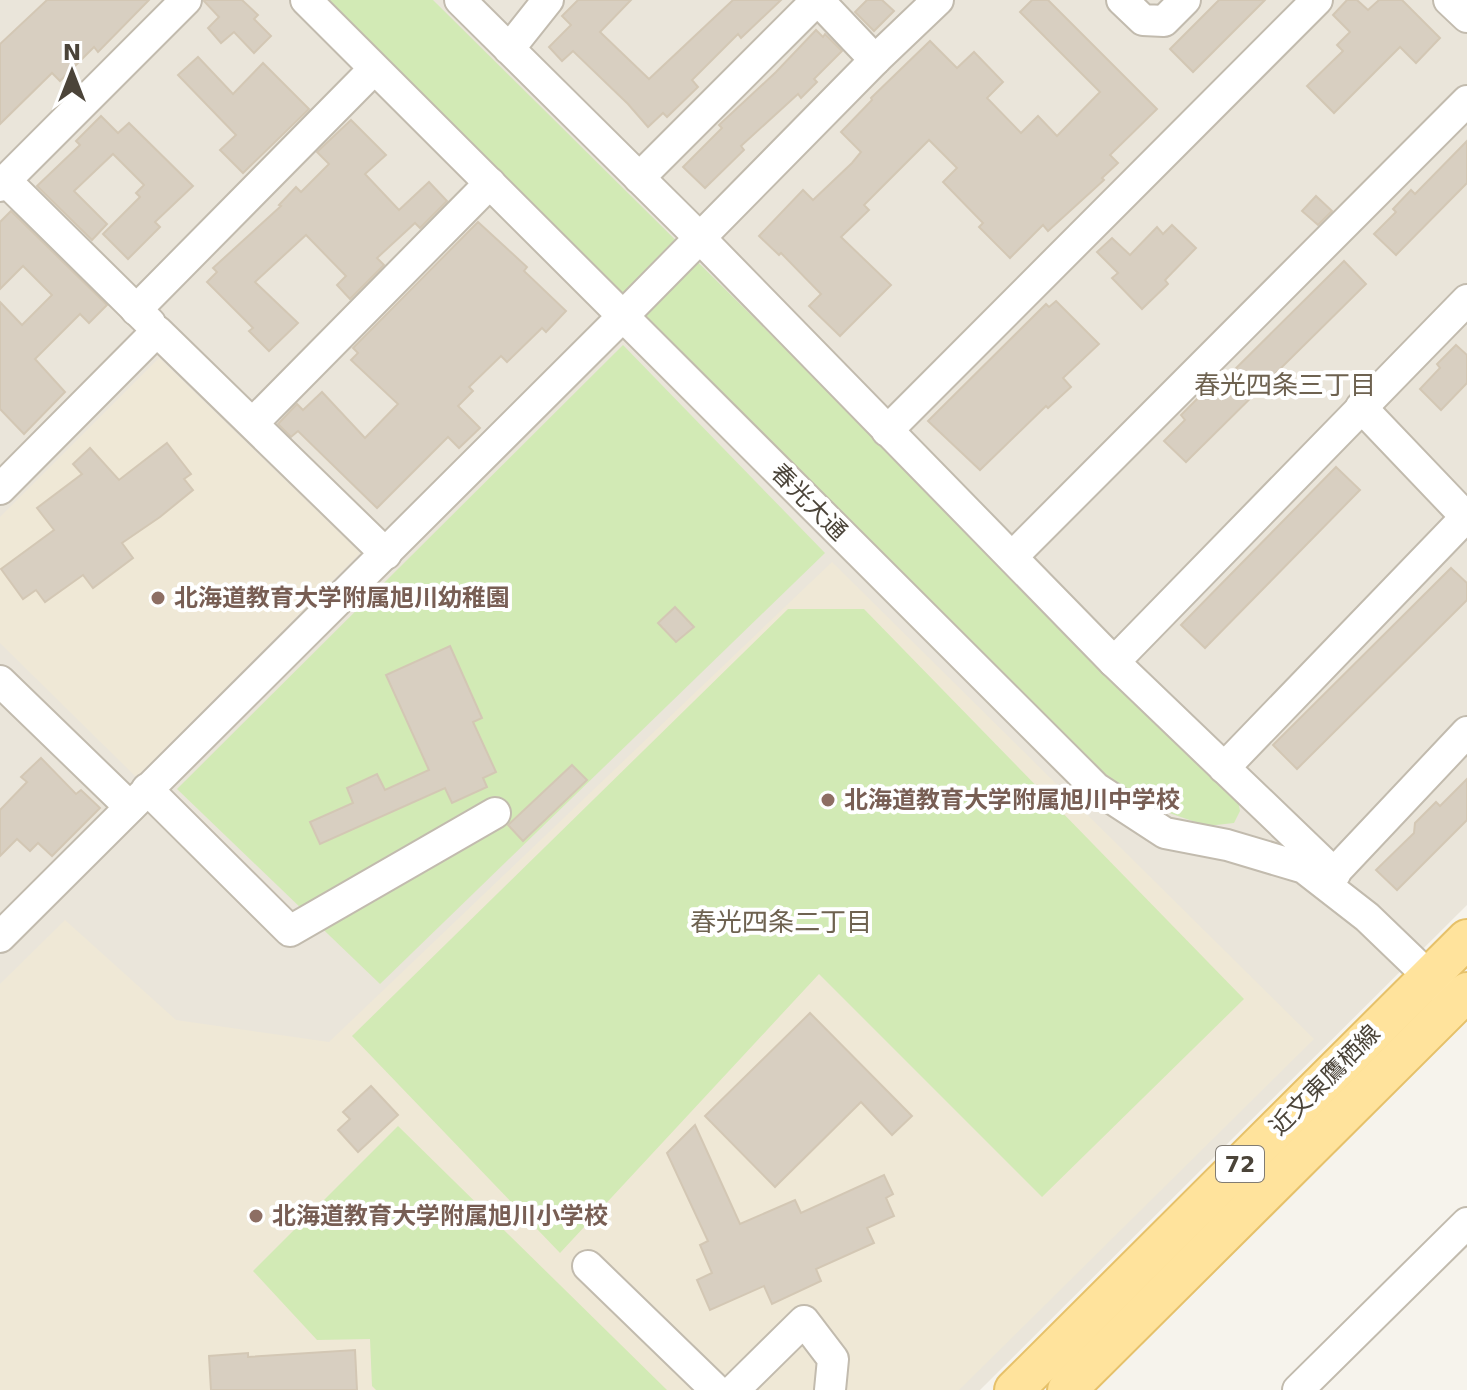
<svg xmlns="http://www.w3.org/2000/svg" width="1467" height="1390" font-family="'DejaVu Sans','Noto Sans JP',sans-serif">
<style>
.residential{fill:#eae5da}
.education{fill:#efe8d6}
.green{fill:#d2eab5}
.building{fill:#d8cfc1;stroke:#d3c7b4;stroke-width:2}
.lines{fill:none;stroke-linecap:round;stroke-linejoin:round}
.minor-casing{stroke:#c2bbae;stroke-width:34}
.major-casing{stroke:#e6c16a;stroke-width:42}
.minor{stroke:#fff;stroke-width:30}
.major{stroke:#ffe39c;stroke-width:38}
.education-dot{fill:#8d6e63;stroke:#fff;stroke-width:3}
.labels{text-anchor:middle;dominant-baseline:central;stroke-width:8;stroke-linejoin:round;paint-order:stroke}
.shield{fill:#fff;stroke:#817c74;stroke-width:2}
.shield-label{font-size:22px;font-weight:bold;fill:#4b4439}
.street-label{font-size:24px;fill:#4b4439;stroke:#fff}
.education-label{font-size:24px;font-weight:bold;fill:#785e54;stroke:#fff;text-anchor:start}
.neighbourhood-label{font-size:26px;fill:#6e6250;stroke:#fff}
</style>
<rect width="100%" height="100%" fill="#f6f3ec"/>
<path class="residential" d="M0,0H1467V905L980,1390H0Z"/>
<g class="education">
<path d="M159,358L360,553L136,777L0,643V517Z"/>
<path d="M832,562L1314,1039L959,1390H0V984L65,920L176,1020L329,1042Z"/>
</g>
<g class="green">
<path d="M323,0H433L1237,796L1240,811L1234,823L1207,826L1146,805L1090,766Z"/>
<path d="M623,345L825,553L380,984L177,789Z"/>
<path d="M788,609H864L1244,999L1042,1197L819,974L560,1253L352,1036Z"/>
<path d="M398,1126L667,1390H376L372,1386L370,1339L317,1340L253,1271Z"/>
</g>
<g class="building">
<path d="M47,0H149L98,52L94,47L60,81L52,73L0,124V44Z"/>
<path d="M203,0H242L258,15L254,19L271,36L254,53L234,32L221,43L208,28L219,17Z"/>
<path d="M578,0H631L600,32L649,79L733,0H781L741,38L738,34L692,80L698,87L667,117L663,113L648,127L628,104L573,51L562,61L549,47L571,25L562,16Z"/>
<path d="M867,0H882L894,11L874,31L855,12Z"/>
<path d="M1032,0H1048L1157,109L1110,155L1118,163L1102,178L1104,180L1048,231L1043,225L1010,258L979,227L983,223L943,182L957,168L929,140L864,205L869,210L841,237L891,285L840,336L809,306L821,294L781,253L779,255L759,236L803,190L813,200L852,163L861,152L841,132L872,100L871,98L930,41L957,68L974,52L1003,82L987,98L1021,133L1038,116L1057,136L1100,92L1020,12Z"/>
<path d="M1219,0H1265L1193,72L1170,49Z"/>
<path d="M1347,0H1357L1368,10L1379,0H1402L1440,38L1416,63L1400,47L1334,113L1307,86L1343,51L1337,45L1350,32L1333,15Z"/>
<path d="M816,30L823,37L825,34L842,51L814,79L817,82L801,98L798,94L741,146L744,150L705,188L683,167L722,128L719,125L776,72Z"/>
<path d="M198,57L233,94L263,63L309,109L243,173L220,150L236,135L178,75Z"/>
<path d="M101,116L118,133L129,123L193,186L155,222L160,227L128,259L103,234L140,197L136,193L144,185L113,154L74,191L107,224L92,240L37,186L80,145L76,141Z"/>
<path d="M351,120L386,155L365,174L399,210L429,182L447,201L420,228L415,223L377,258L384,265L350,299L337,285L346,276L306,235L255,282L298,323L269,351L249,331L253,328L207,282L217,272L213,268L281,206L279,205L296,187L301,192L329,164L317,152Z"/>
<path d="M1467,141V183L1396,255L1374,234L1396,212L1393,209L1411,190L1415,194Z"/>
<path d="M1316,196L1332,211L1318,225L1302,211Z"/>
<path d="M11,211L107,305L89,323L80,314L35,359L65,392L24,434L0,409V302L22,325L52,295L23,266L0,289V222Z"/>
<path d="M478,222L527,267L524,271L566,311L546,332L542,328L507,362L501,356L469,387L473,391L458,406L480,428L459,448L448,437L377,508L298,431L291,437L278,424L297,404L303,410L322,392L365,438L398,404L351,360L358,353L353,348Z"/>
<path d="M1172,225L1196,248L1165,280L1168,284L1142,309L1112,278L1118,273L1097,252L1112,238L1130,255L1157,227L1163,234Z"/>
<path d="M1344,261L1366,284L1186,462L1164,441L1185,420L1181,415L1204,392L1208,396Z"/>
<path d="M1056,301L1099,344L1063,378L1071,387L1048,408L1046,406L980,470L928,421L1046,304L1049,307Z"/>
<path d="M1456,345L1467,355V383L1441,410L1420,389L1440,368L1437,364Z"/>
<path d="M167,443L191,474L184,479L193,490L160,517L122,543L133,558L93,588L83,575L45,602L36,590L23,599L1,569L54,530L37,508L82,474L73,464L90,448L119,480Z"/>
<path d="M1336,467L1360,490L1205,648L1181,625Z"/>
<path d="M1451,568L1467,583V600L1297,769L1273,745Z"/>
<path d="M675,607L694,627L676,642L658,623Z"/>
<path d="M450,646L482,718L473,722L496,772L483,778L487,787L452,803L445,788L320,844L310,822L353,803L347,788L377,774L385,790L429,770L386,675Z"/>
<path d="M41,758L76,794L81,790L100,808L52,856L38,843L30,851L17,839L0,856V810L27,782L21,777Z"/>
<path d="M572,765L587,780L523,841L508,825Z"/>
<path d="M1467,779V820L1397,890L1376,870L1414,833L1415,823L1436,802L1440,806Z"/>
<path d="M810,1013L912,1116L892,1135L861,1102L775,1187L705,1116Z"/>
<path d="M371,1086L398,1115L358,1152L338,1130L350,1119L343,1112Z"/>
<path d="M695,1125L740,1224L795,1200L801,1213L884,1175L893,1194L886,1198L894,1216L867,1228L874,1243L816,1269L821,1281L772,1304L764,1286L710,1310L697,1280L712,1273L700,1245L708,1241L667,1153Z"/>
<path d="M355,1350L357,1390H211L209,1356L248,1353V1357Z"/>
</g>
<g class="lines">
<defs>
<g id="minor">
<path d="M306,0L1096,788L1165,833L1227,845L1304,868L1367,917L1445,992"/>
<path d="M460,0L700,238L1114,662L1335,874"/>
<path d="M818,0L875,60"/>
<path d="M1122,0L1143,20L1164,21L1185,0"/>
<path d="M1449,0L1467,17"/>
<path d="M509,49L548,0"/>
<path d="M639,178L817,0"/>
<path d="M5,180L150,323"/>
<path d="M0,186L186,0"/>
<path d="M136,310L374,69"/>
<path d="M1361,407L1467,518"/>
<path d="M253,423L490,183"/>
<path d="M887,431L1317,0"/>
<path d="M0,489L157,331L386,554"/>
<path d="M1012,557L1467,101"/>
<path d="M1114,662L1467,300"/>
<path d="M0,681L130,807"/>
<path d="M1224,768L1467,516"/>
<path d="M147,789L290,931L495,813"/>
<path d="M1334,873L1467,732"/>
<path d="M0,937L623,316L875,60L938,0"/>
<path d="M588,1266L716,1390"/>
<path d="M734,1390L804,1321L833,1359L830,1390"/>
<path d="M1298,1390L1467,1223"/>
</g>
<g id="major">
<path d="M1014,1390L1467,939"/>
<path d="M1067,1390L1467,992"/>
</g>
</defs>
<use href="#minor" class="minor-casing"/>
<use href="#major" class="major-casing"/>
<use href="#minor" class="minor"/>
<use href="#major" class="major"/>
</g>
<g class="education-dot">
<circle cx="158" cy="598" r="8"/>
<circle cx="828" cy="800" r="8"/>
<circle cx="256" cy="1216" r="8"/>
</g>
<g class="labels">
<rect class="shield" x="1216" y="1146" width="48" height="36" rx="6"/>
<g class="shield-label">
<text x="1240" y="1164">72</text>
</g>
<g class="street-label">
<text transform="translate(809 502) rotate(45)">春光大通</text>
<text transform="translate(1325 1080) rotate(-45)">近文東鷹栖線</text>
</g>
<g class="education-label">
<text x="174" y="598">北海道教育大学附属旭川幼稚園</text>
<text x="844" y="800">北海道教育大学附属旭川中学校</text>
<text x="272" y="1216">北海道教育大学附属旭川小学校</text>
</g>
<g class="neighbourhood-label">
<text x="1285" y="385">春光四条三丁目</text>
<text x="781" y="922">春光四条二丁目</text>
</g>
</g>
<g transform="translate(72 72)" stroke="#ffffff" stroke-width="6" paint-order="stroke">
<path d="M0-6L14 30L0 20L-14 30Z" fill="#4b4439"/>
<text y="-12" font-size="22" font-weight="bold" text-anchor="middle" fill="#4b4439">N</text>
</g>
</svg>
